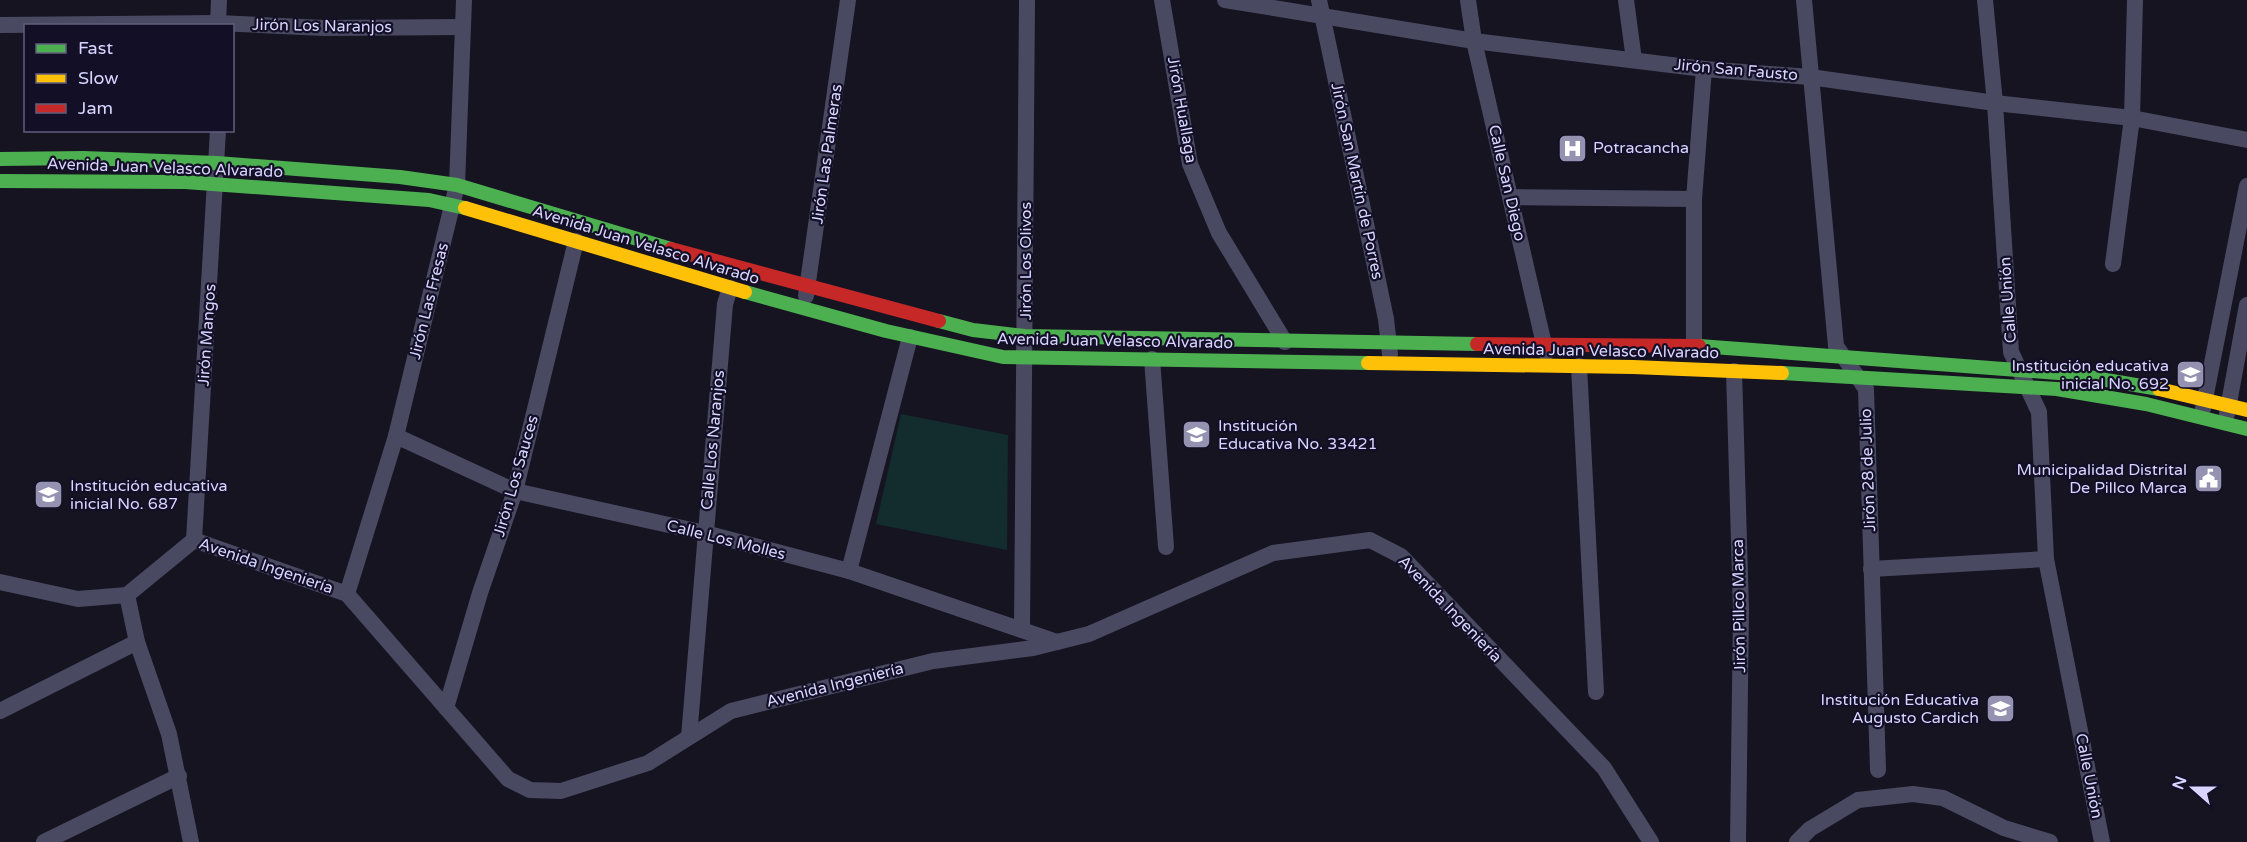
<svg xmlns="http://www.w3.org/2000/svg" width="2247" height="842" font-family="'Varela Round',sans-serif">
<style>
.green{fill:#132c2d}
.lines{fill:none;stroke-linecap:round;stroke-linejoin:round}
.street{stroke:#4a4962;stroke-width:16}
.fast{stroke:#4caf50;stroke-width:14}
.slow{stroke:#ffc107;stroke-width:14}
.jam{stroke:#c62828;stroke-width:14}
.labels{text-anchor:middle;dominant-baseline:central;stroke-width:4.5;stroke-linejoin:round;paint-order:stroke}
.street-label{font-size:16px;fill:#d9d4ff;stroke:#130f26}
.poi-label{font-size:16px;fill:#d9d4ff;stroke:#130f26;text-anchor:start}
</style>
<rect width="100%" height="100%" fill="#161421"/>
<path class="green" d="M901,414L1008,435L1007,550L876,524Z"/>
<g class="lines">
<g class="street">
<path d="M1162,0L1190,164L1219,233L1285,342"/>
<path d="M1225,0L1474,41L1704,69L1810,77L1995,103L2132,118L2247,140"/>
<path d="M1319,0L1386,319L1390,354"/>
<path d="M1468,0L1474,41L1546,353"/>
<path d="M1626,0L1634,60"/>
<path d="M1804,0L1836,346L1866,389L1878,770"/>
<path d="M1985,0L1995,103L2011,352L2039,412L2046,559L2102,842"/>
<path d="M0,25L218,23L324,28L463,27"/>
<path d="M218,26L219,0"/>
<path d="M1511,197L1694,199"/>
<path d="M2113,264L2132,118L2135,0"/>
<path d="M806,296L848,0"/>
<path d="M1694,346V199L1704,69"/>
<path d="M1152,359L1166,547"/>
<path d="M1579,366L1596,692"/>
<path d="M1734,371L1741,610L1738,842"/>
<path d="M2203,409L2247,186"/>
<path d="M2227,414L2247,305"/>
<path d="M396,436L515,491L705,533L849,571L1057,642"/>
<path d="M194,540L347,594L508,779L530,790L561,791L648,763L731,711L933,661L1033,648L1089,634L1273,553L1370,540L1401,556L1604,768L1651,842"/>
<path d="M194,540L218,130"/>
<path d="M1871,569L2046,559"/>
<path d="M849,571L910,337"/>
<path d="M0,582L78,599L127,595L194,540"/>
<path d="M347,594L396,436L457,185L464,0"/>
<path d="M127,595L137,642L169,734L191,842"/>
<path d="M1022,630L1027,0"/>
<path d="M446,708L480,593L515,491L576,241"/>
<path d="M0,711L137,642"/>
<path d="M689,737L725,304L730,288"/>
<path d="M44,842L179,776"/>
<path d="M1797,842L1810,829L1858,800L1913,794L1943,798L2004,828L2050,842"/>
</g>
<g class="fast">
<path d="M0,159L84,158L217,163L400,177L457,185L671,249"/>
<path d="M0,181L185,182L429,200L465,208"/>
<path d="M745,292L886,331L1003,357L1368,363"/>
<path d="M939,321L973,330L1025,336L1477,344"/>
<path d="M1699,346L2071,374L2159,389"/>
<path d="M1782,373L2057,389L2146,404L2247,429"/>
</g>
<g class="slow">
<path d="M465,208L745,292"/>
<path d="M1368,363L1633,367L1782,373"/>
<path d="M2159,389L2247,410"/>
</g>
<g class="jam">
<path d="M671,249L939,321"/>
<path d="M1477,344L1699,346"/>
</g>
</g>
<defs>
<symbol id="hospital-square" viewBox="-11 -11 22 22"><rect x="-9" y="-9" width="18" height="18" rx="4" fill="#9591b1" stroke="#130f26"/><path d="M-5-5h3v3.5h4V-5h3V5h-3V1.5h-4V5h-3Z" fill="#fff"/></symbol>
<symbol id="school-square" viewBox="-11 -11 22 22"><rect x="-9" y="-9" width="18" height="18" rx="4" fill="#9591b1" stroke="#130f26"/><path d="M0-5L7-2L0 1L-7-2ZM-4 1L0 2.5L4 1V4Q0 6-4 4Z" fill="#fff"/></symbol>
<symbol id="civic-square" viewBox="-11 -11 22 22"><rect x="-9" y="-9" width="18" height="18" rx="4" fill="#9591b1" stroke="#130f26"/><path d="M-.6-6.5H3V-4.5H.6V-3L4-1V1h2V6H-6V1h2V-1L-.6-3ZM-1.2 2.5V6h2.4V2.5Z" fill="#fff"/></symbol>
</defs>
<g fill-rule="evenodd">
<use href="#hospital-square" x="1556" y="132" width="33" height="33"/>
<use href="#school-square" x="2174" y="358" width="33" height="33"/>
<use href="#school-square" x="1180" y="418" width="33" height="33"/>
<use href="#civic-square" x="2192" y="462" width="33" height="33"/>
<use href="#school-square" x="32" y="478" width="33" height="33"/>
<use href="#school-square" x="1984" y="692" width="33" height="33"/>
</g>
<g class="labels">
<g class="street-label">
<text transform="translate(322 26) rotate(1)">Jirón Los Naranjos</text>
<text transform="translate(1736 70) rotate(5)">Jirón San Fausto</text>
<text transform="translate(1182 110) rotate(80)">Jirón Huallaga</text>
<text transform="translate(827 154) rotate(-82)">Jirón Las Palmeras</text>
<text transform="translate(165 168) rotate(2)">Avenida Juan Velasco Alvarado</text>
<text transform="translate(1357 181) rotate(78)">Jirón San Martín de Porres</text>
<text transform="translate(1507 183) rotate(77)">Calle San Diego</text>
<text transform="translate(646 245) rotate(17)">Avenida Juan Velasco Alvarado</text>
<text transform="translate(1026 261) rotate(-90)">Jirón Los Olivos</text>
<text transform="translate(2008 300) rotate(-94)">Calle Unión</text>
<text transform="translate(429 301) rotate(-76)">Jirón Las Fresas</text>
<text transform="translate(207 335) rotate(-86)">Jirón Mangos</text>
<text transform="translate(1115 341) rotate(1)">Avenida Juan Velasco Alvarado</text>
<text transform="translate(1601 351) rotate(1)">Avenida Juan Velasco Alvarado</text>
<text transform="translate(713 440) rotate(-85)">Calle Los Naranjos</text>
<text transform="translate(1868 470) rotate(-92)">Jirón 28 de Julio</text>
<text transform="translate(516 476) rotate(-74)">Jirón Los Sauces</text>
<text transform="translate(726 540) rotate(14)">Calle Los Molles</text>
<text transform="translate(266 566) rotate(19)">Avenida Ingeniería</text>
<text transform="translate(1739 606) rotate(-91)">Jirón Pillco Marca</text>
<text transform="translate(1450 609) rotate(46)">Avenida Ingeniería</text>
<text transform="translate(835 685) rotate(-14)">Avenida Ingeniería</text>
<text transform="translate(2089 776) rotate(79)">Calle Unión</text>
</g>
<g class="poi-label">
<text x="1593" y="148">Potracancha</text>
<text x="2169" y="366" text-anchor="end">Institución educativa<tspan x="2169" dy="18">inicial No. 692</tspan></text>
<text x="1218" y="426">Institución<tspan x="1218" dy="18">Educativa No. 33421</tspan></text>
<text x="2187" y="470" text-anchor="end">Municipalidad Distrital<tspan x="2187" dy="18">De Pillco Marca</tspan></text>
<text x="70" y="486">Institución educativa<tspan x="70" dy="18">inicial No. 687</tspan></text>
<text x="1979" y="700" text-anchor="end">Institución Educativa<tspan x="1979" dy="18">Augusto Cardich</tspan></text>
</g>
</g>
<rect x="24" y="24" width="210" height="108" fill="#130f26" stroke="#625e7d" stroke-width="1.5"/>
<rect x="36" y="44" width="30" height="9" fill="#4caf50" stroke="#625e7d" stroke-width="1.5"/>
<text x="78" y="54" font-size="18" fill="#d9d4ff">Fast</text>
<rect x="36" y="74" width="30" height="9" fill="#ffc107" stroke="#625e7d" stroke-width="1.5"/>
<text x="78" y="84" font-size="18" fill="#d9d4ff">Slow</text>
<rect x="36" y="104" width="30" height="9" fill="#c62828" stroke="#625e7d" stroke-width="1.5"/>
<text x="78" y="114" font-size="18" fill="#d9d4ff">Jam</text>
<g transform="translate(2193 788) rotate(291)" stroke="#130f26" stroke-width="4.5" paint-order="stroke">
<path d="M0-4.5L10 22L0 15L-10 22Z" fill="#d9d4ff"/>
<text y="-9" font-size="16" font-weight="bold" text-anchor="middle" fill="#d9d4ff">N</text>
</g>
</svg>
